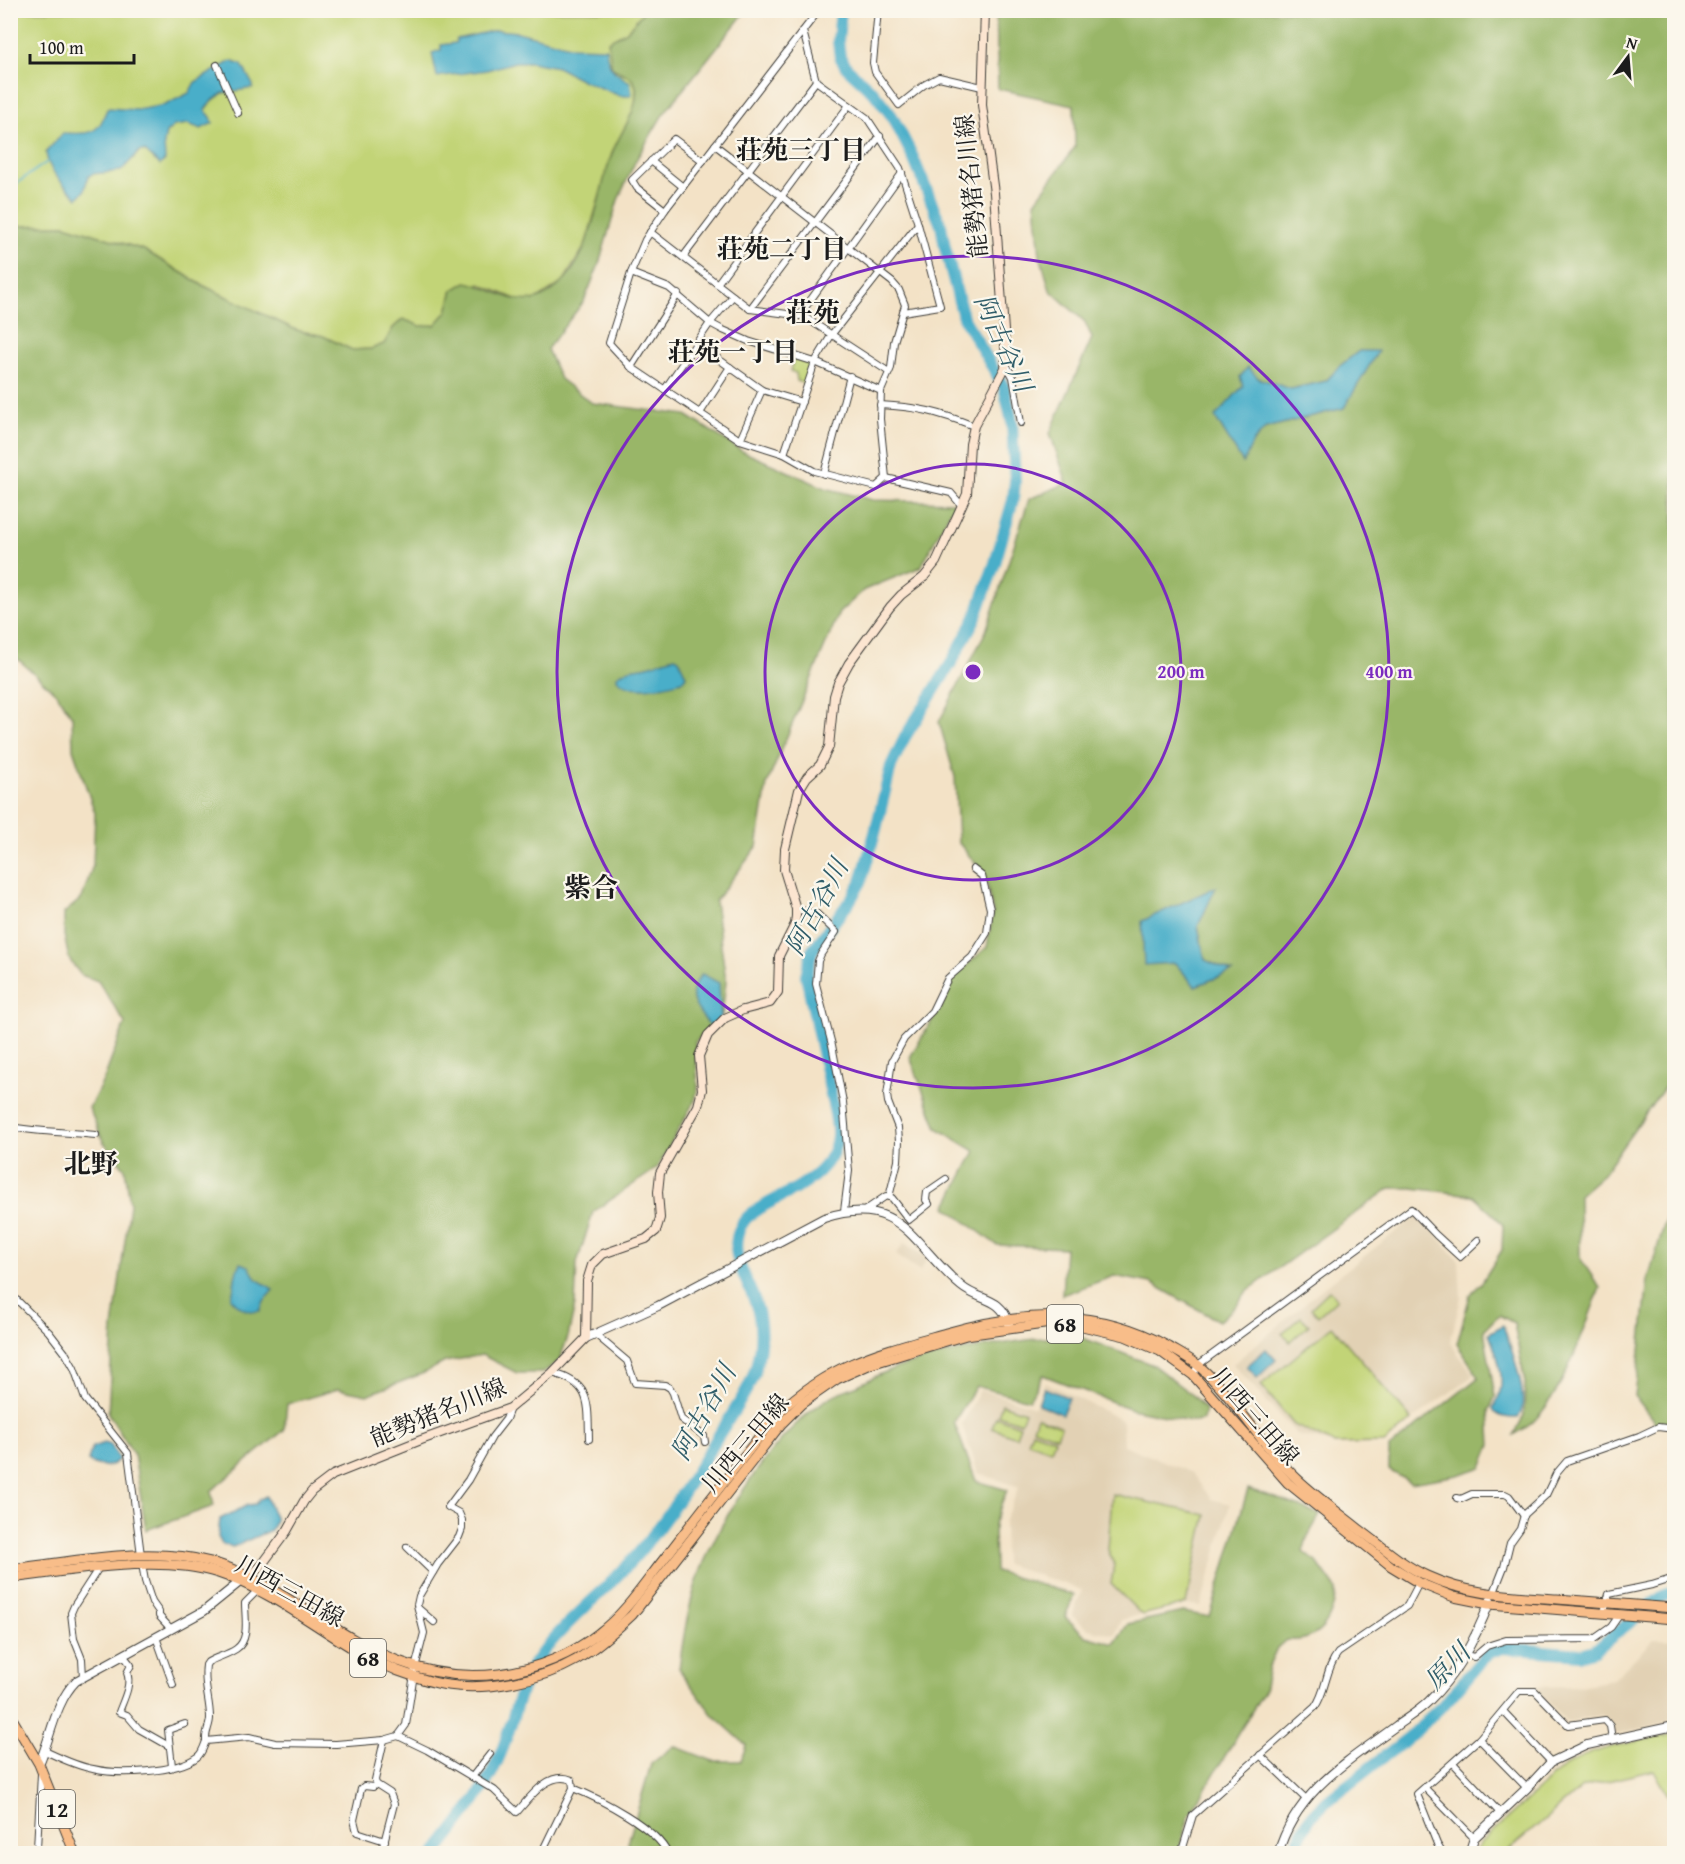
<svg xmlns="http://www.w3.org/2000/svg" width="1685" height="1864" font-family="'Gentium Book Plus','Noto Serif JP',serif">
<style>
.built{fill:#e2d1b4}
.green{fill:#c2d477;stroke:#6f784a;stroke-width:1.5}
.forest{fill:#99b668;stroke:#5a6942;stroke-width:1.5;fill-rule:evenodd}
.water{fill:#4aaec9;stroke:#336572;stroke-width:1.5}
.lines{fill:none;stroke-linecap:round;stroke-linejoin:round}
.stream{stroke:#4aaec9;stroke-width:2}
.river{stroke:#4aaec9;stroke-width:12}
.minor-casing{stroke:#3c3a36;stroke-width:8}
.tertiary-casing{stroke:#3c3a36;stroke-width:10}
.secondary-casing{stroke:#3c3a36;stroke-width:10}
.primary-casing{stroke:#3c3a36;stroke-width:11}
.minor{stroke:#fff;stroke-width:6}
.tertiary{stroke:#fff;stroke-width:8}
.secondary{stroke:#fce5d0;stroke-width:8}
.primary{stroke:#f8bd89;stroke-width:9}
.ring{fill:none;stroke:#7b2cbf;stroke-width:3}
.labels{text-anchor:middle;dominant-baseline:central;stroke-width:4.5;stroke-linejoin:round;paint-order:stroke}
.shield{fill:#fbf7ec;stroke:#5f5e5a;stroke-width:1.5}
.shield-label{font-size:22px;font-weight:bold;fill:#1c1c1c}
.street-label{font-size:24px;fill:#1c1c1c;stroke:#fbf7ec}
.neighbourhood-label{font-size:26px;font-weight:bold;fill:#1c1c1c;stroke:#fbf7ec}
.water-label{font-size:26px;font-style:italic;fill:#315e6a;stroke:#fbf7ec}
.quarter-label{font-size:27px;font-weight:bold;fill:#1c1c1c;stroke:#fbf7ec}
.centre{fill:#7b2cbf;stroke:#fbf7ec;stroke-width:3}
.ring-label{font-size:18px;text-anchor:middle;font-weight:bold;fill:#7b2cbf;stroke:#fbf7ec;stroke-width:4.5;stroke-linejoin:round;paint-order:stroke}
</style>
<rect width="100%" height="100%" fill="#fbf7ec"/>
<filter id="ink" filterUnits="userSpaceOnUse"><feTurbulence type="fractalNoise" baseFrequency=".0167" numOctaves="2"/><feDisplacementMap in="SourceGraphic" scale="12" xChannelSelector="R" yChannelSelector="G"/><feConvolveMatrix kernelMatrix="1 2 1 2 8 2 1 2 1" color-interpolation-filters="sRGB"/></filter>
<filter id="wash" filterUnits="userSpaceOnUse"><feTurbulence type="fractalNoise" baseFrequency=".008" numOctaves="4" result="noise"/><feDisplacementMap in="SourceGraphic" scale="24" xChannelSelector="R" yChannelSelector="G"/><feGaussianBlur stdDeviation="1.35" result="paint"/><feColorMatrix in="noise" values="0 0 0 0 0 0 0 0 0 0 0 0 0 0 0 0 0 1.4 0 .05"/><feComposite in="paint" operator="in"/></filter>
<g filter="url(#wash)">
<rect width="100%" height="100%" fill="#f3e2c6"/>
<g class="built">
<path d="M1419,1214L1459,1261L1461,1297L1450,1343L1474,1375L1412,1420L1384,1443L1334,1444L1297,1435L1233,1364L1328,1284Z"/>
<path d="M904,1243L928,1258L920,1271L896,1255Z"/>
<path d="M1045,1382L1122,1420L1123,1445L1192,1473L1211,1499L1230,1504L1201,1606L1180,1604L1121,1620L1114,1635L1089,1629L1072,1616L1082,1590L1005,1564L1004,1523L1019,1487L978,1473L962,1424L980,1390L1035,1407Z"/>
<path d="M1654,1639L1674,1640V1720L1616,1735L1612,1733L1609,1721L1601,1715L1567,1722L1535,1687L1579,1686L1613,1680Z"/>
</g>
<g class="green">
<path d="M11,11H644L627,31L612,68L632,78L636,87L635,108L613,151L585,246L563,282L539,298L523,302L480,284L453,290L447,312L435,325L420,326L403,319L393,328L384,344L371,349L352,350L323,336L296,330L202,285L144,250L65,225L11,226Z"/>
<path d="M794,358L811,363L805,384L797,381L796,373L790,371Z"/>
<path d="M1329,1291L1337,1299L1318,1316L1311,1308Z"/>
<path d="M1301,1317L1309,1325L1290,1342L1282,1333Z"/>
<path d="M1332,1326L1412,1420L1384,1443L1334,1444L1294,1425L1261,1385Z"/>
<path d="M1002,1404L1025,1412L1021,1423L998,1415Z"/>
<path d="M996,1417L1020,1426L1016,1437L992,1428Z"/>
<path d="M1037,1417L1061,1426L1057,1437L1033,1428Z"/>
<path d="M1032,1431L1055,1439L1051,1450L1028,1442Z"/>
<path d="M1112,1494L1206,1515L1186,1604L1142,1615L1111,1584L1114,1564L1108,1550Z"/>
<path d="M1674,1734V1806L1654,1770L1582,1787L1506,1853H1475L1481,1842L1565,1765C1597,1746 1638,1742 1674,1734Z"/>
</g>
<g class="forest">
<path d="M644,11H746L662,116L636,160L618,200L598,267L584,301L547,349L560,379L592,403L686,415L742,451L825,488L873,500L955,502L921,567L864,590L839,613L767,784L757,847L715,901L726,981L722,1016L695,1042L698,1088L695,1100L657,1168L593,1212L577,1263L575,1305L568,1337L559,1361L542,1373H517L482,1355L445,1362L424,1373L367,1395L338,1389L287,1404L284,1430L211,1491L214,1506L146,1530L134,1455L108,1413L113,1328L130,1204L125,1169L103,1141L89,1108L104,1079L125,1023L98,981L81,975L69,959L64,935V913L82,898L93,865L95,813L73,749L72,716L57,694L11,653V226L65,225L144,250L202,285L296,330L323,336L352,350L371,349L384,344L393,328L403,319L420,326L435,325L447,312L453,290L466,282C490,286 516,308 540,298C594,273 594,199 613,151C621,130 639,111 636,87C634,76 621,73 612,68L608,41L627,31Z"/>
<path d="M996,11H1674V1074L1603,1174L1579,1195L1580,1258L1600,1288C1584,1328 1565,1391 1533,1422C1528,1427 1520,1431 1514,1435L1524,1415L1525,1383L1514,1323L1499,1315L1484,1330L1495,1397L1489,1411L1491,1445L1482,1467L1458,1475L1411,1483L1389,1470V1448L1479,1377L1457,1344L1470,1295L1482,1282L1502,1250L1503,1224L1472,1195L1412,1188H1390L1247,1291L1235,1307L1219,1321L1151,1283L1114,1276L1062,1295L1065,1248L997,1245L946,1207L975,1151L937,1128L910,1057L944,1001L951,979L987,947L993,912L985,875L958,842L955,777L939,722L986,631L1029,499L1067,483L1050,433L1092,338L1085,322L1050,290L1040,255L1035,202L1075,147L1074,105L998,89ZM1359,351L1377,352L1319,414L1266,428L1253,442L1244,386L1258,378L1290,389L1326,381L1341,365ZM1215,888L1198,926L1205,960L1232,972L1195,986L1175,963Z"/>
<path d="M1674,1192V1420L1655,1423L1635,1396L1648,1279Z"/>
<path d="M1043,1338H1083L1153,1365L1192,1395L1205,1409L1203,1420L1196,1422L1131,1409L1043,1375L1029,1400L976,1386L954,1422L976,1481L1007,1490L994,1524L995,1571L1074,1595L1065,1617L1086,1636L1114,1644L1128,1624L1183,1612L1210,1617L1248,1489L1285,1501L1320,1515L1307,1538L1303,1552L1317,1562L1336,1589C1333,1620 1321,1643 1286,1640L1277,1648L1270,1663L1264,1691L1189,1816L1178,1853L633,1854L628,1843L651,1764L674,1746L713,1761H741L746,1745L712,1714L679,1669C683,1637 690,1597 702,1567C725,1511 777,1430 829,1398C838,1392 849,1389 858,1385C871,1379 883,1372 896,1368C942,1352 994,1344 1043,1338Z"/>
</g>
<g class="water">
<path d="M496,30L518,32L573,47L606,48C608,69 613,72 630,82L632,94L629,96H620L584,81L557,67L531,62H515L487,70L437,77L432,53L441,50V45L455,43L457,39Z"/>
<path d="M231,61L242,65L253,85V88L223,93L211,102L205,110L211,117L213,123L201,129L188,124L174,126L166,133L164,143L165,160L160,165L145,151H140L121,171L92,174L88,177L84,191L78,198C65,186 47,171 46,152L63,133C78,133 94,137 102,121C104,117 105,112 108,108L137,110L165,105L189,93L195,82Z"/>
<path d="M1359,351H1378L1344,408L1266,428L1253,442L1243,463L1215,417L1243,386L1240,377L1248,367L1258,378L1291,389L1326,381L1341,365Z"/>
<path d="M675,657L679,659L686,676L682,681C662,686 633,695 617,679V676C633,664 637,670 651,665C659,662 666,659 675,657Z"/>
<path d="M1216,887L1198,926L1205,960L1232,972L1195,986L1175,963L1144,965L1142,921Z"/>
<path d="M702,974L719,983L721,1018L711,1027C696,1009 683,996 702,974Z"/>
<path d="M240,1263L249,1266L256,1279L270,1287L273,1290L264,1301L260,1311C247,1313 240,1308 231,1298C236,1286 233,1274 240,1263Z"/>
<path d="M1503,1325C1510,1346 1532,1400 1518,1418C1509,1418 1496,1418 1493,1408C1509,1385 1498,1357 1489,1333Z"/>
<path d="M1266,1349L1276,1360L1257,1378L1247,1366Z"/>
<path d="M1044,1388L1069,1398L1062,1414L1038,1404Z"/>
<path d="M105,1443L111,1445L119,1459C111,1469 98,1467 88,1461L92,1447Z"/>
<path d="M266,1496L276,1520L271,1530L233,1547L222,1544L218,1537L220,1519L248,1505L256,1504L260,1499Z"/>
</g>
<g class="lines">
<path class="stream" d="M10,188L47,162"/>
<g class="river">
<path d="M435,1854C459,1822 485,1792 500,1755C514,1724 517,1686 538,1658C568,1618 609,1589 641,1550C671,1514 696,1473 720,1433C730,1417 742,1400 750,1383C759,1363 763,1338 759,1316C754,1285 725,1259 741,1226C747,1214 758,1209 769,1203C796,1189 834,1172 837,1136C838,1129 836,1121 835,1114L806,975L812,951L850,901L861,882L875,833L891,766L905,737L950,665L975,619L995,563L1013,500L1015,481L1012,422L1004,387L963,317L945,247L941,225L912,155L892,116L874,93L847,68L840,57L838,41L841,10"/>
<path d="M1294,1854L1298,1841L1309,1819L1326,1802L1413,1734L1447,1701L1487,1654L1502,1648L1581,1654L1595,1650L1663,1596L1674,1592"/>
</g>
</g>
</g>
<g filter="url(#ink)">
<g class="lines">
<defs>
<g id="minor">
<path d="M819,10L665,210L645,240L631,273L609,343L631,367L740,440L784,454L814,471L876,487L886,478L951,493L962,506"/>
<path d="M878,10L873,63L875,72L899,105L924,85L939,77L982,87"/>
<path d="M803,31L816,81L867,118L900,168L918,224L940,306L903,312"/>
<path d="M217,65L238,113"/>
<path d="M715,145L892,282L899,290L905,305L894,342L891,368L881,391L880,419L886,478"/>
<path d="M651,161L683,187"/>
<path d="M665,210L637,188L632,180L674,139L703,161"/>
<path d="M650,232L750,309L803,316L889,372"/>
<path d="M683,257L816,81"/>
<path d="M631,273L669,288L710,323L723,330L748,341L815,362L881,391"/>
<path d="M717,284L849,105"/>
<path d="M750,309L880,136"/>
<path d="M799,316L902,173"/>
<path d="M696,343L762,390L802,402"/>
<path d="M1006,364L1013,377L1021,423"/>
<path d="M631,367L678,294"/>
<path d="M665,389L710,323L733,296"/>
<path d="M880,405C919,407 938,412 974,426"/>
<path d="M700,413L730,367"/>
<path d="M740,440L762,390"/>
<path d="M784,454L815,362L832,334L918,224"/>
<path d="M824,474L850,376"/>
<path d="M796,909L817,914L836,932L821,954L818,961L816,984L832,1045L843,1102L849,1171L844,1211"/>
<path d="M10,1127C39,1132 67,1132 96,1135"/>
<path d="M889,1197L898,1161L899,1141L898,1128L888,1102L887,1095L892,1061L904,1039L932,1011L948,978L972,957L987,933L990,909L982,876L973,869"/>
<path d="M864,1211L886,1196L892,1198L909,1220L929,1204L926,1200L927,1192L946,1179"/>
<path d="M10,1296L18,1301L49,1332L66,1354L74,1368L85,1399L128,1453L141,1555"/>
<path d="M595,1334L627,1361L635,1383L665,1385L670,1388L673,1393L681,1419L704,1436L705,1442"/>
<path d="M552,1373C592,1383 588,1404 589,1439"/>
<path d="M1193,1375L1198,1365L1411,1209L1436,1235L1460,1257L1478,1240"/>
<path d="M1457,1498L1461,1499L1472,1494H1505L1509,1496L1524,1516"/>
<path d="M407,1547L433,1572"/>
<path d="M142,1564L145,1581L152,1602L159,1612V1616L171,1629"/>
<path d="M1493,1595L1504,1567L1510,1543L1520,1529L1524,1515L1546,1495L1556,1474L1567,1461L1639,1436L1658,1427L1674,1429"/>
<path d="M419,1609L434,1622"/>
<path d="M1604,1612L1609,1594L1652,1585L1674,1578"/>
<path d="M156,1637L173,1685"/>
<path d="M123,1655L131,1665L127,1673C132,1684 123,1701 119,1712L127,1715L139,1729L169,1746"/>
<path d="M1465,1655L1474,1657L1487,1646L1506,1640L1594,1639L1611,1627L1620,1614"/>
<path d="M83,1677L82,1659L74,1639L71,1613L74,1606L98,1569"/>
<path d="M1503,1711L1551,1762"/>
<path d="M398,1736L427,1750L494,1790L517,1812C530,1797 549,1770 572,1780L573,1788L541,1854"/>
<path d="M1479,1739L1527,1788"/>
<path d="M206,1741C205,1732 210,1726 210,1718C210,1699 203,1685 206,1665L208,1662C217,1657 227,1655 236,1649C250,1640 245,1618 245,1603L258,1590"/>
<path d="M45,1751C60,1758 76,1766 93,1769C118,1775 176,1773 197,1757C202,1754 204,1746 206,1741L249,1737L275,1743L336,1744L384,1740L398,1736L406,1725L415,1668L424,1633L417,1605L419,1596L438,1564L459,1537L462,1529V1520L459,1513L448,1507L468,1480L492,1437L506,1419L510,1408"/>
<path d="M1260,1755L1306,1799"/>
<path d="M1453,1763L1500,1813"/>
<path d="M172,1766L168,1730L185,1724"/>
<path d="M472,1777L490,1754"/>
<path d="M376,1784L373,1787L364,1786L361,1789L354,1820L357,1832L385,1841"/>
<path d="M573,1788C600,1799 656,1827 668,1854"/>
<path d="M1425,1788L1474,1838"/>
<path d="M34,1854L37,1848L41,1774"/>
<path d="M381,1854L394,1804L390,1793L376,1784L375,1780L384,1740"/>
<path d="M1181,1854L1193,1815L1315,1707C1327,1690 1325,1669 1338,1653L1407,1606L1419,1583"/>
<path d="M1324,1854V1852"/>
<path d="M1443,1854L1437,1844L1417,1794L1479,1739L1519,1691H1535L1568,1725L1605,1720L1610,1726L1612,1739"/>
</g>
<g id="tertiary">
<path d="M586,1338L658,1306L824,1218C902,1193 912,1245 961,1286C980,1302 1001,1296 1009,1324"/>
<path d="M39,1764C51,1737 55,1702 76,1681L204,1611L241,1581"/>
<path d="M1278,1854C1296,1791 1347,1762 1396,1726C1407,1718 1419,1711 1429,1701C1458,1673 1476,1638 1490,1601"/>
<path d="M1469,1854L1474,1838L1527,1788L1551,1762L1587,1745L1674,1726"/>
</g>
<path id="secondary" d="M244,1580L261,1566L287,1531L304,1501L312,1491L333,1475L421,1440L510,1408L552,1373L586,1338L587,1281L592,1265L603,1254L646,1239L656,1231L660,1218L658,1192L660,1173L698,1106L702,1090L699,1056L708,1035L725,1018L743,1010L770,1003L778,992L779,956L795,924L796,916V909L784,870L785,849L799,790L807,777L820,765L829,747L834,696L838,683L849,663L890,607L901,595L924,577L936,562L967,494L970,444L974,426L1005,368L1006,358L994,193L982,105L985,10"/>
<g id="primary">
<path d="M10,1569C74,1562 148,1545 211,1562C238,1569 261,1583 285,1597C355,1640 412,1685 499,1674C535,1669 570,1656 599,1633C627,1612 646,1581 668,1554C704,1507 741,1460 778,1413C831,1363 879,1352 946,1333C1023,1311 1098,1307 1169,1347C1179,1353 1191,1359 1199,1366C1235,1398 1259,1441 1293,1475C1313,1495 1338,1512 1360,1530C1382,1546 1402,1565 1427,1576C1468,1595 1513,1596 1557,1599C1596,1602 1635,1605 1674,1608"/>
<path d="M10,1578C73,1571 157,1554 218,1573C271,1590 322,1632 371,1659C379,1664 388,1666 396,1670C413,1676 431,1683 448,1685C488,1691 541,1680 576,1660C596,1648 615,1631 632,1615L781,1424L801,1404L837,1379L871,1364L966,1335L1051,1323L1078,1325L1125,1336L1160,1351L1193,1375L1288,1483L1391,1566L1419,1583L1454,1597L1489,1604L1674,1619"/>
<path d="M10,1715L39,1764L75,1854"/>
</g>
</defs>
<use href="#minor" class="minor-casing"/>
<use href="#tertiary" class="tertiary-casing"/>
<use href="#secondary" class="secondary-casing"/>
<use href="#primary" class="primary-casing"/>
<use href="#minor" class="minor"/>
<use href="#tertiary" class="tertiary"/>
<use href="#secondary" class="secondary"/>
<use href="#primary" class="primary"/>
</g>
</g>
<g class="ring">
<circle cx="973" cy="672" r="208"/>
<circle cx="973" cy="672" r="416"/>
</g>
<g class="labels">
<g class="shield">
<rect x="1047" y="1305" width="36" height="38" rx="4.5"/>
<rect x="350" y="1639" width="36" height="38" rx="4.5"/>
<rect x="39" y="1790" width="36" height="38" rx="4.5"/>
</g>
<g class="shield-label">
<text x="1065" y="1324">68</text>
<text x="368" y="1658">68</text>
<text x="57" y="1809">12</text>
</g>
<g class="street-label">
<text transform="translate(971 186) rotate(-96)">能勢猪名川線</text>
<text transform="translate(438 1412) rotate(-22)">能勢猪名川線</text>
<text transform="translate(1255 1416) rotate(49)">川西三田線</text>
<text transform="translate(745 1443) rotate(-50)">川西三田線</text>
<text transform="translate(290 1591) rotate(29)">川西三田線</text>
</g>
<g class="neighbourhood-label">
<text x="801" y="149">荘苑三丁目</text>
<text x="782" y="248">荘苑二丁目</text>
<text x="733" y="351">荘苑一丁目</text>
</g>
<g class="water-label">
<text transform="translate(1004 343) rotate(66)">阿古谷川</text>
<text transform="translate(816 907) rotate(-62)">阿古谷川</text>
<text transform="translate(703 1412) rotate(-61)">阿古谷川</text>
<text transform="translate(1447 1666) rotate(-46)">原川</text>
</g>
<g class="quarter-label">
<text x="813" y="312">荘苑</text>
<text x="591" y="887">紫合</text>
<text x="91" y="1163">北野</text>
</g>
</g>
<circle cx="973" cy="672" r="9" class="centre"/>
<g class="ring-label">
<text x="1181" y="678">200 m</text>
<text x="1389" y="678">400 m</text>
</g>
<rect width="1685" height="1864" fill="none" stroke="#fbf7ec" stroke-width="36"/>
<g transform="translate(1628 57) rotate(16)" stroke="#fbf7ec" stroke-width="4.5" paint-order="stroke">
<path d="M0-4.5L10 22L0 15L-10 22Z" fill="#1c1c1c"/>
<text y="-9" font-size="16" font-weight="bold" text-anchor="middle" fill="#1c1c1c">N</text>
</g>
<path d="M30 54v9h104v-9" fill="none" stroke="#1c1c1c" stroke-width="3"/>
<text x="39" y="54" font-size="18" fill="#1c1c1c" stroke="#fbf7ec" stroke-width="4.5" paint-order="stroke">100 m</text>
</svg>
